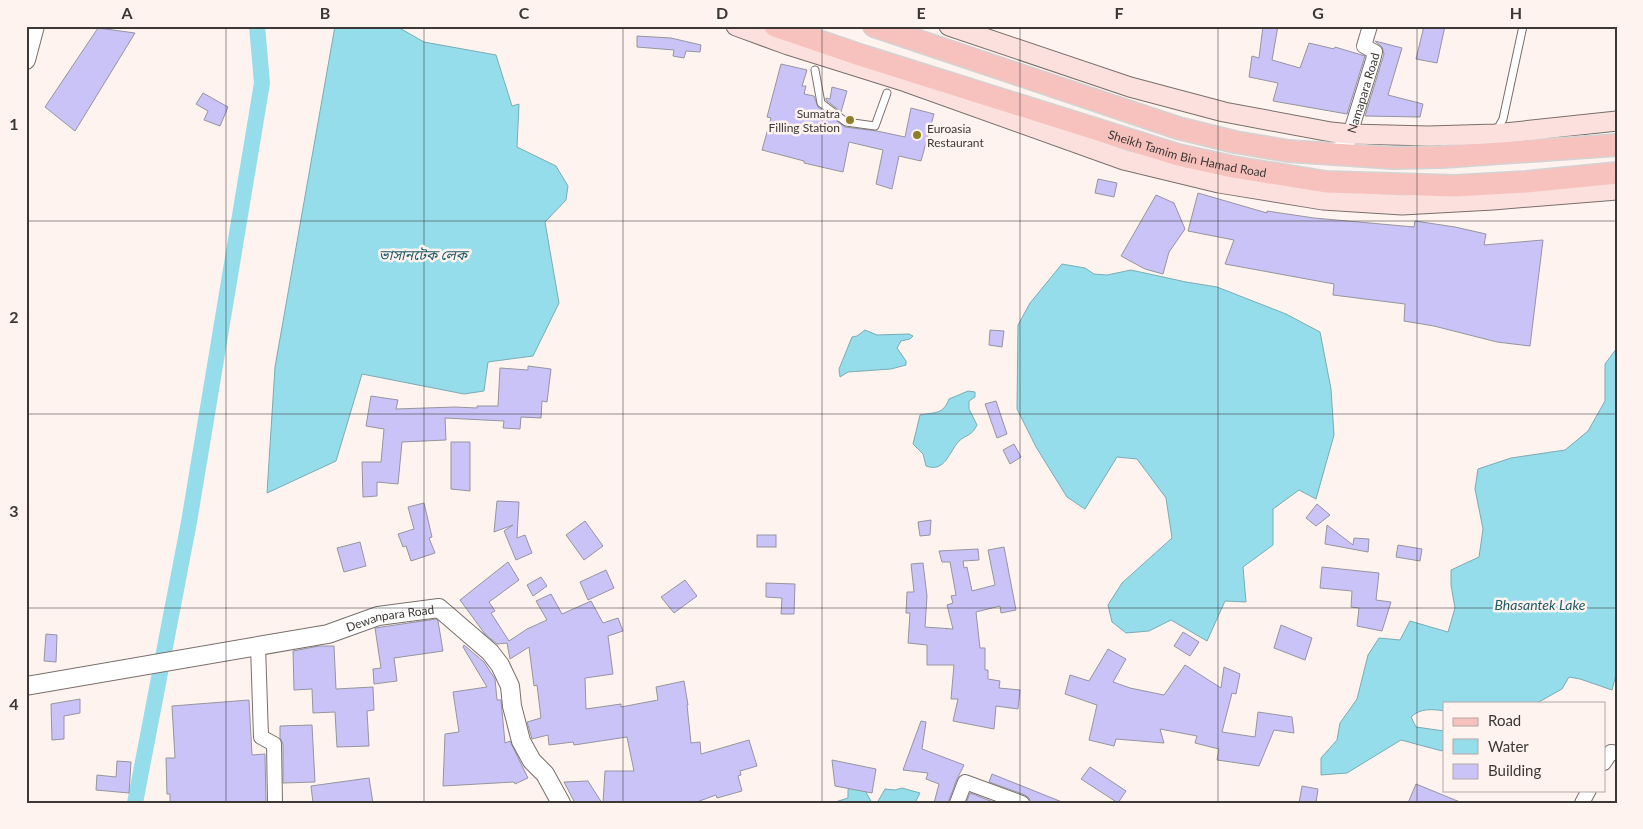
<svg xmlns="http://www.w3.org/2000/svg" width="1643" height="829" font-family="Lato,'Noto Sans Bengali',sans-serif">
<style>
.water{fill:#95ddea;stroke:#7aacb4}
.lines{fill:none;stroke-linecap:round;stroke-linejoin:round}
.canal{stroke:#95ddea;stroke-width:16}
.building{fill:#cac3f7;stroke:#96959f}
.service-casing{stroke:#796f6b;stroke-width:9}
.minor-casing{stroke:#796f6b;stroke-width:16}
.tertiary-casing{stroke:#796f6b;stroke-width:20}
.secondary-casing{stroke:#796f6b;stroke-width:21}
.primary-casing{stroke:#d4d3d3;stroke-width:24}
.service{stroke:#fff;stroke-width:7}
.minor{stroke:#fff;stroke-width:14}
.tertiary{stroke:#fff;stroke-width:18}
.secondary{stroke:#fbe0de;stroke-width:19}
.primary{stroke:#f7c2be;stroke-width:21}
.grid{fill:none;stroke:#3c3836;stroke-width:1;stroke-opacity:0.55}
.poi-dot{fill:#8e8028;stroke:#fff3ef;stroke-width:2}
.labels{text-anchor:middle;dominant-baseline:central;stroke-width:5;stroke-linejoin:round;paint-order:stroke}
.street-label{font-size:12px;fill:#3c3836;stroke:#fff3ef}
.poi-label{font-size:12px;fill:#3c3836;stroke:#fff3ef;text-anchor:end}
.water-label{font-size:14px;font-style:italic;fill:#215d66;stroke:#fff3ef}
.neatline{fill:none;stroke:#3c3836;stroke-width:2}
.grid-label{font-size:16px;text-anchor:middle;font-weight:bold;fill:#3c3836}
</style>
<rect width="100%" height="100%" fill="#fff3ef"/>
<g class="water">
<path d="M335,26H396L424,42L496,55L512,106L519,104L517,147L556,166L568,186L566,200L545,222L559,303L533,356L488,362L484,391L464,394L362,374L336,461L267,493L275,367Z"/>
<path d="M1062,264L1085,268L1094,274L1107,275L1131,270L1186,282L1217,287L1286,314L1320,332L1331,389L1334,435L1316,499L1299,490L1273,509V545L1243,567L1246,602L1225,601L1207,641L1171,620L1149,631L1126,633L1112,622L1108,605L1122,583L1172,538L1166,498L1137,459L1117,457L1085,509L1067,497L1036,447L1017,409L1018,325L1030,303Z"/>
<path d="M865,330L877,335L909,334L913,336L910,339L901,341L897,348L906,361V365L891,369L848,372L840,377L839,369L852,337L857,336Z"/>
<path d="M1617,348V671L1612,690L1580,679L1569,677L1562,689L1537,703H1444V711C1433,709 1420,708 1411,717L1416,727L1444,731V748L1442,751L1401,740L1347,773L1321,775V758L1337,740L1340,723L1357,699L1368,655L1379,638L1400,640L1410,621L1448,632L1455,608L1451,585V570L1479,557L1483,529L1475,489L1478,469L1511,458L1565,450L1588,431L1605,401V364Z"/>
<path d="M968,391L975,392V397L969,401V409L977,425C972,436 967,434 959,441C949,452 945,473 926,466L923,454L913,444L920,415C935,412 943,415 949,399Z"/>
<path d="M851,785H862L872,803H832L848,798V790Z"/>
<path d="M902,788L920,793L915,803H877L885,789L895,790Z"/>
</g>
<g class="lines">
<path class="canal" d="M135,803L189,522L262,83L257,26"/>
</g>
<g class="building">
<path d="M1263,26H1278L1272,60L1300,68L1309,43L1334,49L1335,47L1365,56L1347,114L1273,101L1278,83L1249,77L1252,56L1259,58Z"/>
<path d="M1424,26H1445L1437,63L1416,59Z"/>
<path d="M98,28L135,33L75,131L45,107Z"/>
<path d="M637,36L671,38L701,45L700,52L686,51L684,58L673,56L674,50L637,47Z"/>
<path d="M1375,41L1402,48L1388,95L1423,104L1420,117L1365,116L1384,54L1382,47Z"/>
<path d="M781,64L807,70L802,86H806L804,94L814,96L818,107L845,127L877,131L905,137L911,108L934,114L921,161L899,156L892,189L876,184L883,150L849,142L843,172L804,163V161L762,150L771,118L767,117Z"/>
<path d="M832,87L847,91L841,112L826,100V98L830,99Z"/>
<path d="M203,93L228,107L220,126L204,120L208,111L196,104Z"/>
<path d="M1098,179L1117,183L1114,197L1095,193Z"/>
<path d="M1198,193L1267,213V211L1314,218L1414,227L1415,221L1455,227L1486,234L1484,245L1543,240L1530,346L1497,342L1434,326L1404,321L1405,304L1333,295L1334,284L1225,264L1234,240L1188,231Z"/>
<path d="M1156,195L1174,203L1185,229L1169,252L1163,274L1145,269L1121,256Z"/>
<path d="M990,330L1004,331L1002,347L989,345Z"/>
<path d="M528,366L551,369L547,402L542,401L541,418L521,417L520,429L503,428L504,421L445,418L446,440L402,442L398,484L377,482V496L363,497L362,462H381L384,429L366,426L371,396L398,400L396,409L455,407L477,408V406H498L500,368L528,370Z"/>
<path d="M996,401L1007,434L997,438L985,404Z"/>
<path d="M451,442H470V491L451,489Z"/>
<path d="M1014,444L1021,457L1010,464L1003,450Z"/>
<path d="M497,501L519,502L517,538L525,535L532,553L516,560L504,531L513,525L494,532Z"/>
<path d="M424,503L432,537L429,538L435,553L411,561L406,546L403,547L398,534L414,529L408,507Z"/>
<path d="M1317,504L1330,515L1316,526L1306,518Z"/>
<path d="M931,520L930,535L920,536L918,522Z"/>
<path d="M585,521L603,546L584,560L566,535Z"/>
<path d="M1327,525L1353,545L1354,538L1369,539L1368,552L1325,544Z"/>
<rect x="757" y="535" width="19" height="12"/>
<path d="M360,542L366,566L344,572L337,548Z"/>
<path d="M1398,545L1422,549L1420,561L1396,557Z"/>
<path d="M1004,547L1016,610L1001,613L1000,606L976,612L980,648H985V670H988V679L1000,681L999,688L1020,690L1018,709L996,706L994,729L953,721L958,699H951L954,665H927V645L908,643L910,613H906L907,592H914L911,564L923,563L927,596L925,627L953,629L947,605L953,603L951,596L956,595L950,562H942L939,551L978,549L979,560L963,561L964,568L967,567L972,591L995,585L988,550Z"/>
<path d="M508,562L519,580L489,602L495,611L491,613L509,641L527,629L547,620L536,601L551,594L562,614L591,601L603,623L618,618L623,631L608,636L613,674L585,678L586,709L621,704V707L658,700L656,687L684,681L688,705H687L691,743L700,742L701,754L749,740L757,766L740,771L741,775L738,776L742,791L717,798L716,795L694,803H603L605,771H634L627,737L574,745L573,742L549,745L548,735L532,739L527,722L541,718L537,685L534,686L529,647L510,659L507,643L497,644L485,634L460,600Z"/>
<path d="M1322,567L1379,573L1376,600L1391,602L1382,631L1357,626L1359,608L1351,607L1352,591L1320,588Z"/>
<path d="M606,570L614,588L588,600L580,582Z"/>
<path d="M541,577L547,586L533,596L527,585Z"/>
<path d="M685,580L697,596L674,613L661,597Z"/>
<path d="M766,583L795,584L794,614H781L782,598L766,597Z"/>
<path d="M436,619L438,621L443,651L394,658L397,681L374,684L373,669L381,668L375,628Z"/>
<path d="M1281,625L1312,638L1305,660L1274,648Z"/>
<path d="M1183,632L1199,642L1190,656L1174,646Z"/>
<path d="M46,634L57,635L56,662L44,661Z"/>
<path d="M464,645L484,662L495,679L497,700H501L505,743L510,741L528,778L515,784L514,782L443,786L445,734L459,732L453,692L487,687L463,647Z"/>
<path d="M319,646H334L336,689L373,687L374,710L367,711L369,746L337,747L335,712L313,713L312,689L294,690L293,651Z"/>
<path d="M1108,649L1126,659L1113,682L1130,688L1164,695L1185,665L1221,688L1224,667L1240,674L1236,694L1232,693L1222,732L1255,737L1258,712L1292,717L1294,733L1274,730L1259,766L1217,760L1219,749L1195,743L1197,736L1160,729L1164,743L1116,739L1114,746L1089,740L1097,705L1065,694L1070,675L1089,681Z"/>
<path d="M80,699V713L64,716V739L52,740L51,704Z"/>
<path d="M249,700L252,755L265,754L266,803H170V794H167L166,758H175L172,706Z"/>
<path d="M921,721L926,722L922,749L964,765L957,779L948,803H934L939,784L926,779L928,773L903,770Z"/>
<path d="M312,725L315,782L283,783V744L280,738V726Z"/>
<path d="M832,760L876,769L872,793L835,786Z"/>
<path d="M117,761L131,762L129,793L96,790L97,775L116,777Z"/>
<path d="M1090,767L1126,791L1118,803L1081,779Z"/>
<path d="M992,774L1062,802V803H1031L1029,798L1025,795L989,782Z"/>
<path d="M369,778L373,803H313L311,786Z"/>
<path d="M588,781L602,803H575L564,782Z"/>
<path d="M1416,784L1460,802V803H1408Z"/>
<path d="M1302,786L1318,789L1316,803H1299Z"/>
<path d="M970,793L996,803H966Z"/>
</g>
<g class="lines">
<defs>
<g id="service">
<path d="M815,70L821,103L846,122L875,126L887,93"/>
<path d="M1496,132L1503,119L1523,26"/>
</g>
<g id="minor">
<path id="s1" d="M1331,153L1347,144L1373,60L1375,52L1364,46L1370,26"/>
<path d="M258,646L261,737L274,744L275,803"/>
<path d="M1604,763L1611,752L1617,753"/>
<path d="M957,803L965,782L1022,803"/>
<path d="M1582,803L1589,790"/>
</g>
<g id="tertiary">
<path d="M26,60L35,26"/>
<path id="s2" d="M26,686L328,634L378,616L439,608L490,652L500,665L510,686L512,706L521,741L532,761L545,774L561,803"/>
</g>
<g id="secondary">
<path d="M736,26L788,45L906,82L1124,160L1219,183L1323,200L1402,205L1493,200L1617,190"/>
<path d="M949,26L1130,87L1224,112L1331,132L1350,134L1429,136L1495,134L1617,121"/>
</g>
<g id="primary">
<path id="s3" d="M775,26L863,56L1178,155L1233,167L1326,182L1455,186L1526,182L1617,173"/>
<path d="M874,26L1178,128L1235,142L1288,151L1394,158L1442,157L1617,145"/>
</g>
</defs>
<use href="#service" class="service-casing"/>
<use href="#minor" class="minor-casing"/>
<use href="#tertiary" class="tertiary-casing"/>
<use href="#secondary" class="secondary-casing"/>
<use href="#primary" class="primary-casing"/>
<use href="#service" class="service"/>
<use href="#minor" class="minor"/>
<use href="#tertiary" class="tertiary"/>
<use href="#secondary" class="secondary"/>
<use href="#primary" class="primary"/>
</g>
<path class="grid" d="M226,26V803M424,26V803M623,26V803M822,26V803M1020,26V803M1218,26V803M1417,26V803M26,221H1617M26,414H1617M26,608H1617"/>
<g class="poi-dot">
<circle cx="850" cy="120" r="5"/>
<circle cx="917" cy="135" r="5"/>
</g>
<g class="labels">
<g class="street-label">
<text stroke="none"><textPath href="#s1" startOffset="72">Namapara Road</textPath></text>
<text stroke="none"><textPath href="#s3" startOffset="432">Sheikh Tamim Bin Hamad Road</textPath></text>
<text stroke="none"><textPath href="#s2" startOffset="371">Dewanpara Road</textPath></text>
</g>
<g class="poi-label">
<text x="840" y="113">Sumatra<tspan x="840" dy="14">Filling Station</tspan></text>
<text x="927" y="128" text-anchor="start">Euroasia<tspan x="927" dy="14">Restaurant</tspan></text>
</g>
<g class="water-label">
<text x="423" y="254">ভাসানটেক লেক</text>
<text x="1540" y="604">Bhasantek Lake</text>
</g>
</g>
<rect width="1643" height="829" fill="none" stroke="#fff3ef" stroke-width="55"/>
<rect x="1443" y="702" width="162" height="90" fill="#fff3ef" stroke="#b1a8a5"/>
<rect x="1453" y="718" width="25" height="8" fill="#f7c2be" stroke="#b1a8a5"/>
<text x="1488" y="726" font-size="15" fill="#3c3836">Road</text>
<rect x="1453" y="739" width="25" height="15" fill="#95ddea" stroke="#b1a8a5"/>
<text x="1488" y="752" font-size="15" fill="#3c3836">Water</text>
<rect x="1453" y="764" width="25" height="15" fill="#cac3f7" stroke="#b1a8a5"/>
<text x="1488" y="776" font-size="15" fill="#3c3836">Building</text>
<rect x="28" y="28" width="1588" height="774" class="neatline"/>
<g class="grid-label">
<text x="127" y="19">A</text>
<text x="325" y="19">B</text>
<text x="524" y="19">C</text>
<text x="722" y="19">D</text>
<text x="921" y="19">E</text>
<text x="1119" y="19">F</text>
<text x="1318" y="19">G</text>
<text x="1516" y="19">H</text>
<text x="14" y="130">1</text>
<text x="14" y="323">2</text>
<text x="14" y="517">3</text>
<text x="14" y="710">4</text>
</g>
</svg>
